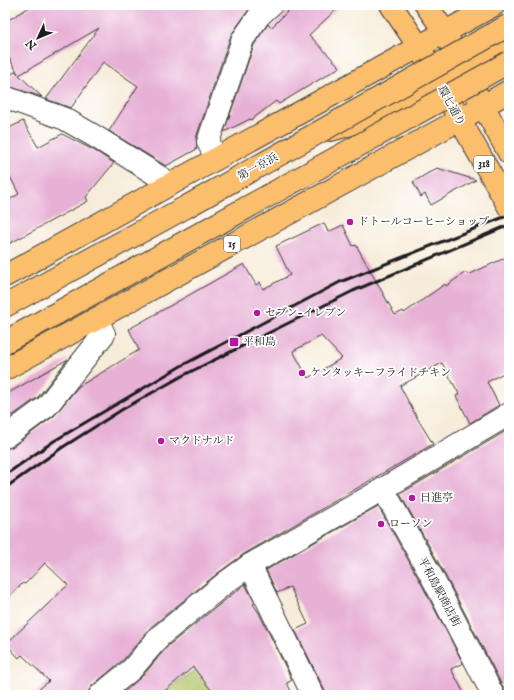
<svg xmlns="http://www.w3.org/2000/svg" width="514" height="700" font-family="'IM FELL English','Noto Serif JP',serif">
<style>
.green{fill:#afc266;stroke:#666f41}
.building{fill:#e7b0d5;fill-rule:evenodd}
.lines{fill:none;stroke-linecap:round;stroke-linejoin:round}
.minor-casing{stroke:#3d3b38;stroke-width:24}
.major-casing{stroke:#3d3b38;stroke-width:24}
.highway-casing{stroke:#3d3b38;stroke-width:24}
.minor{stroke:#fff;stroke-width:22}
.major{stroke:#fabe6d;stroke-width:22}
.highway{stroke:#fabe6d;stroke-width:22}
.rail{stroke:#1c1c1c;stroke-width:3}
.highway-bridge-casing{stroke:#3d3b38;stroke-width:24;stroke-linecap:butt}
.highway-bridge{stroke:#fabe6d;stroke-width:22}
.poi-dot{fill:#b5179e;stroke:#fff;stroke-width:1.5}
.labels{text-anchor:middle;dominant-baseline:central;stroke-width:3.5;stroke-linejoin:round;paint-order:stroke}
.shield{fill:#fff;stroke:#606060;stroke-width:1}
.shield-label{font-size:10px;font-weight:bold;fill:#1c1c1c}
.street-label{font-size:11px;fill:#1c1c1c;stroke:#fff}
.poi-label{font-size:11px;fill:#1c1c1c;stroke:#fff;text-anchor:start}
</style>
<rect width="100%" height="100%" fill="#fff"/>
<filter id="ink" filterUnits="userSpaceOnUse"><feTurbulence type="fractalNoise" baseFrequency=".025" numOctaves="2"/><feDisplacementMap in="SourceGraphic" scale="8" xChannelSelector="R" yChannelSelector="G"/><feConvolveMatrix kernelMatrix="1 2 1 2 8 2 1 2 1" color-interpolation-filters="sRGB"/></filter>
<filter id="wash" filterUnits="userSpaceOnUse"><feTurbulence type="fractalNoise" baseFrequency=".012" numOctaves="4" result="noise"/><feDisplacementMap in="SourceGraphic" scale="16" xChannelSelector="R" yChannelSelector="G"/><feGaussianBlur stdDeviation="0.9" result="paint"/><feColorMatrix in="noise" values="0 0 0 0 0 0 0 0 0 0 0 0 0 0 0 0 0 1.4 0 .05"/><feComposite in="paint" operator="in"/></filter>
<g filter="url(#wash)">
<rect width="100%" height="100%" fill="#f7ecda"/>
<path class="green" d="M149,650L175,683L196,669L216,695H154L132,669Z"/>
<g id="blocks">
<g class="building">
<path d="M33,5H252L231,35L196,138L197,147L195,148L197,149L166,166L109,131L138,86L103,62L71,108L46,99L99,28L19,75L42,97L5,85V79L16,71L18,74L5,50V22Z"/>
<path d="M294,5H341L309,35L340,67L279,104L276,101L251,120L250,119L224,132L254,45L268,24L271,28Z"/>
<path d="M23,121L38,147L62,134L97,152L114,163L86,197L88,201L5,246V202L19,194L5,167V130Z"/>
<path d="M437,168L476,180L431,205L425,194L421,197L413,182Z"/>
<path d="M324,223L328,232L343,225L353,246L356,245L395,315L403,311L404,313L445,284L446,286L466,272L468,275L509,256V370L487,382L499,405L470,423L456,396L459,394L442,363L400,386L416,416L433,444L244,554L218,573L152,626L123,660L92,686L89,690L88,695H32L49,681L22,655L19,658L6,644L68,585L45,563L25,584L23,583L5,600V449L12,447L54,416L78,387L139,350L129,329L244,264L256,285L260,282L263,289L290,275L276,246ZM321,336L342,358L308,378L293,351Z"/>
<path d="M68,359L38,397L12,416L5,409V395Z"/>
<path d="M506,431L509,436V695H505L504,689L443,571L400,494Z"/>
<path d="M378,506L421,583L463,663L451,669L465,695H327L295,630L308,624L290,587L277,593L266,570Z"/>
<path d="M245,584L255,603L253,604L259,613L292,680L287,683L293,695H215L193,667L160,695H121L141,677L169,645Z"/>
</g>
</g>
</g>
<g filter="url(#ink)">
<use href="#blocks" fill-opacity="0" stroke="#3d3b38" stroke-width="1"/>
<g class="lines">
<defs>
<g id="minor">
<path d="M5,97L65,119L96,137L171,184"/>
<path d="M216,158L208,142L243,39L259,16L271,5"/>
<path d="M5,437L47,406L104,334L97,319"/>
<path d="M383,489L432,577L493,695"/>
<path d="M250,565L313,695"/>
<path d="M100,695L132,669L160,636L225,583L250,565L383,489L509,414"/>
</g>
<g id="major">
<path d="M391,5L419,47L509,207"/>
<path d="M426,5L445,32L460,64L509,153"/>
</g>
<g id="highway">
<path d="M456,79L509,49"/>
<path d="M331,130L370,119L453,68"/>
<path d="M5,276L494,5"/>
<path d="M5,306L186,207"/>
<path d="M5,342L201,233"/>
<path d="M5,369L459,120L509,91"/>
</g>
</defs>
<use href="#minor" class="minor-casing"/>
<use href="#major" class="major-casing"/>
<use href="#highway" class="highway-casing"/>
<use href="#minor" class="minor"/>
<use href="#major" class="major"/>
<use href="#highway" class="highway"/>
<g class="rail">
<path d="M5,475L54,441L181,366L340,282L509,215"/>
<path d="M5,488L63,447L123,409L184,375L353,291L509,225"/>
</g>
<defs>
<g id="highway-bridge">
<path d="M186,207L509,25"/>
<path d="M201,233L509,62"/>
</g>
</defs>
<use href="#highway-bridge" class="highway-bridge-casing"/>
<use href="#highway-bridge" class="highway-bridge"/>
</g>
</g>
<g class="poi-dot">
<circle cx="350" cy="222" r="4"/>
<circle cx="257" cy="313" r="4"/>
<rect x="229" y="337" width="10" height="10" rx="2"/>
<circle cx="302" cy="373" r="4"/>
<circle cx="161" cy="441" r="4"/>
<circle cx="412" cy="498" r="4"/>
<circle cx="381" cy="524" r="4"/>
</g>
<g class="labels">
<g class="shield">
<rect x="474" y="156" width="20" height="16" rx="3"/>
<rect x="224" y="236" width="16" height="16" rx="3"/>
</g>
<g class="shield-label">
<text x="484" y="164">318</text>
<text x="232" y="244">15</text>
</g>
<g class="street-label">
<text transform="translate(451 106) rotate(61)">環七通り</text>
<text transform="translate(258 167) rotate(-29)">第一京浜</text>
<text transform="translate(439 592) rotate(62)">平和島駅商店街</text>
</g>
<g class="poi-label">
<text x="358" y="222">ドトールコーヒーショップ</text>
<text x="265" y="313">セブン-イレブン</text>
<text x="243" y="342">平和島</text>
<text x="310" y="373">ケンタッキーフライドチキン</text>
<text x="169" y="441">マクドナルド</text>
<text x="420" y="498">日進亭</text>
<text x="389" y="524">ローソン</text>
</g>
</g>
<rect width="514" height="700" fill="none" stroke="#fff" stroke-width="20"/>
<g transform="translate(38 38) rotate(226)" stroke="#ffffff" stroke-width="3" paint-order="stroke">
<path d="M0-3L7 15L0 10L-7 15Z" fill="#1c1c1c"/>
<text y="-6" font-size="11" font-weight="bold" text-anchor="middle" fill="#1c1c1c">N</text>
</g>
</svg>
